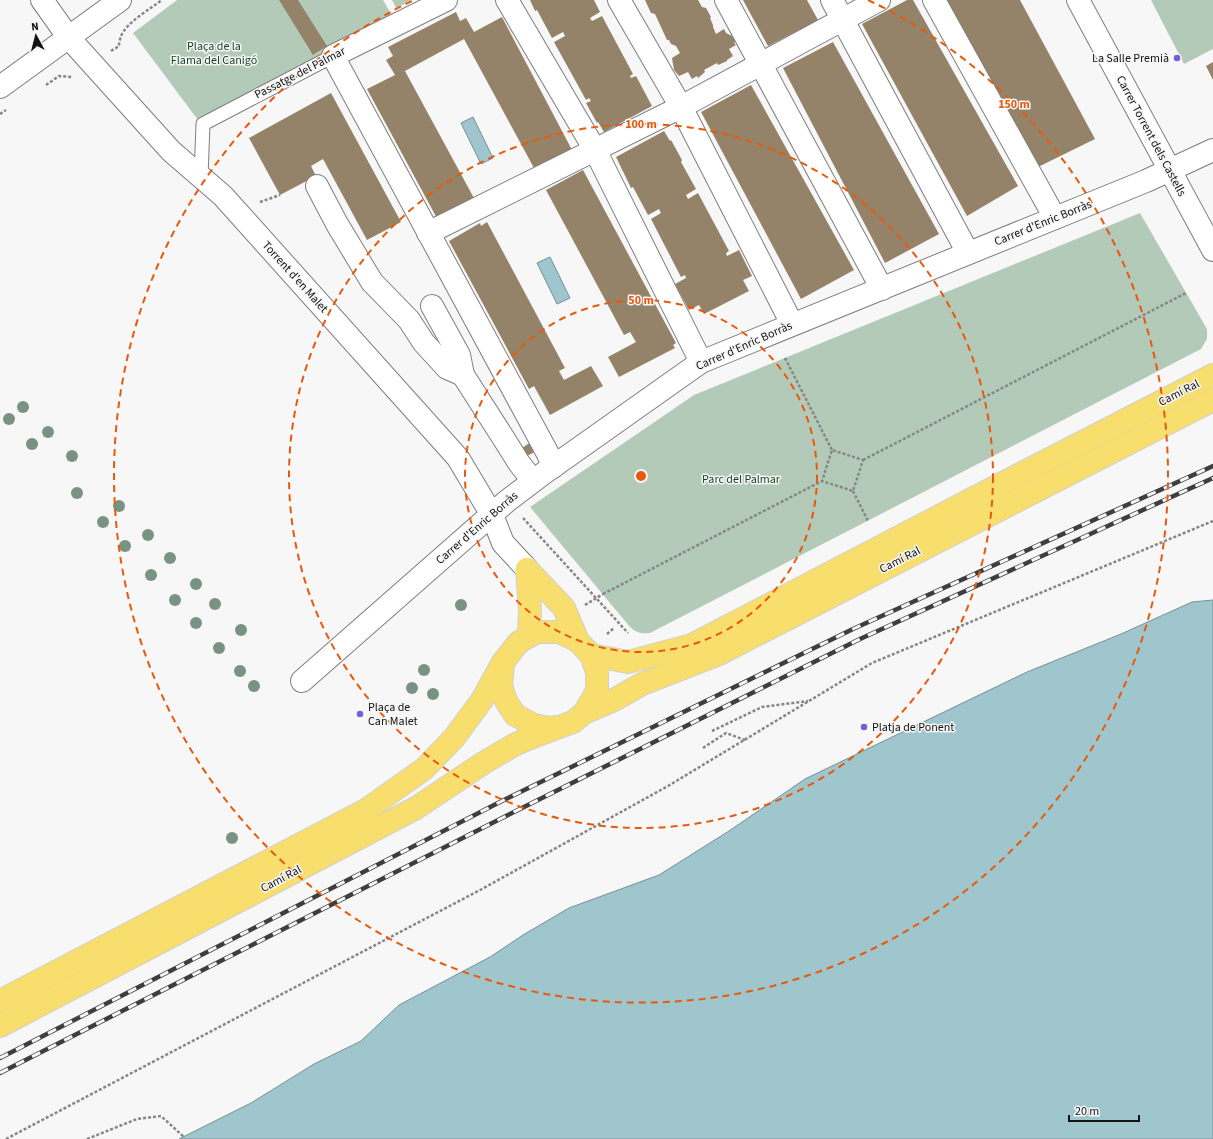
<svg xmlns="http://www.w3.org/2000/svg" width="1213" height="1139" font-family="'Source Sans 3',sans-serif">
<style>
.green{fill:#b4cab9}
.water{fill:#9fc6cc;stroke:#759095}
.building{fill:#948369}
.lines{fill:none;stroke-linecap:round;stroke-linejoin:round}
.lane-casing{stroke:#7e7e7f;stroke-width:15}
.street-casing{stroke:#7e7e7f;stroke-width:24}
.primary-casing{stroke:#d0d0d0;stroke-width:24}
.path{stroke:#868687;stroke-width:2.5;stroke-dasharray:3 2;stroke-linecap:butt}
.lane{stroke:#fff;stroke-width:13}
.street{stroke:#fff;stroke-width:22}
.primary{stroke:#f7de6d;stroke-width:22}
.rail-casing{stroke:#3e3e3f;stroke-width:4.5}
.rail{stroke:#f7f7f8;stroke-width:3;stroke-dasharray:9;stroke-linecap:butt}
.path-bridge{stroke:#868687;stroke-width:2.5;stroke-dasharray:3 2;stroke-linecap:butt}
.tree{fill:#799282}
.ring{fill:none;stroke:#e8590c;stroke-width:2;stroke-dasharray:7 5}
.poi-dot{fill:#735fd9;stroke:#f7f7f8;stroke-width:1.5}
.labels{text-anchor:middle;dominant-baseline:central;stroke-width:3;stroke-linejoin:round;paint-order:stroke}
.park-label{font-size:12px;fill:#123f21;stroke:#f7f7f8}
.poi-label{font-size:12px;fill:#131314;stroke:#f7f7f8;text-anchor:start}
.street-label{font-size:12px;fill:#131314;stroke:#f7f7f8}
.centre{fill:#e8590c;stroke:#f7f7f8;stroke-width:2}
.ring-label{font-size:12px;text-anchor:middle;font-weight:bold;fill:#e8590c;stroke:#f7f7f8;stroke-width:3;stroke-linejoin:round;paint-order:stroke}
</style>
<rect width="100%" height="100%" fill="#f7f7f8"/>
<g class="green">
<path d="M177,0H383L394,19L198,120L133,33Z"/>
<path d="M392,0H412L396,8Z"/>
<path d="M1151,0H1213V49L1184,64Z"/>
<path d="M1140,213L1207,329V339L1201,349L650,633C641,634 637,633 630,627L530,507L694,395Z"/>
</g>
<g class="water">
<path d="M473,117L493,158L481,164L461,123Z"/>
<path d="M550,257L570,298L557,304L537,263Z"/>
<path d="M1213,600V1139H179L251,1103L314,1064L361,1041L399,1005L490,957L523,935L569,908L659,875L729,831L805,779L1027,672L1121,634L1192,602Z"/>
</g>
<g class="building">
<path d="M279,0H298L327,46L313,55Z"/>
<path d="M530,0H594L600,12L590,18L592,21L602,16L633,74L630,76L631,78L636,76L652,106L604,132L598,122L597,123L586,103L591,101L589,98L586,100L554,42L565,36L563,32L552,38L537,10L535,11Z"/>
<path d="M645,0H698L702,7L706,8L711,17L710,18L713,25V27L716,34L724,29L726,33L734,37L736,41L734,43L736,45L729,49L733,56L727,60V61L718,65L717,63L704,70L705,72L698,78L697,76L692,79L688,72L679,76L674,70L672,58L680,53L676,46L671,44L669,40H667L655,14L651,13Z"/>
<path d="M743,0H807L818,20L768,46Z"/>
<path d="M907,0H913L1018,186L967,216L862,24Z"/>
<path d="M943,0H1020L1095,139L1036,168Z"/>
<path d="M456,12L460,21L466,18L474,32L502,17L572,150L541,167L540,165L534,168L464,39L405,71L475,200L439,222L367,89L395,75L386,60L393,56L388,47Z"/>
<path d="M833,42L939,234L885,263L783,68Z"/>
<path d="M1213,62V80L1206,66Z"/>
<path d="M751,85L854,270L801,299L701,112Z"/>
<path d="M331,93L401,222L367,240L323,159L311,166L316,176L280,195L249,138Z"/>
<path d="M664,131L670,141L671,140L682,160L681,162L696,189L686,195L688,199L698,193L729,251L726,253L727,256L739,250L752,276L743,280L749,291L704,314L699,305L689,310L675,284L686,278L685,275L681,277L651,219L661,213L659,209L648,215L633,187L631,188L616,157Z"/>
<path d="M583,170L676,343L673,345L675,348L619,377L608,357L636,342L630,332L624,335L546,190Z"/>
<path d="M487,222L565,368L559,371L564,380L591,366L603,386L550,415L534,386L529,389L449,241L480,223L481,226Z"/>
<path d="M537,438L542,448L527,456L522,448Z"/>
</g>
<g class="lines">
<defs>
<path id="lane" d="M201,177L203,124L333,56"/>
<g id="street">
<path d="M42,0L69,38L171,151L223,196L458,458L492,515L503,543L527,569"/>
<path d="M446,0L333,56L548,454L553,467"/>
<path d="M507,0L595,150L701,362"/>
<path d="M619,0L681,107L792,324"/>
<path d="M726,0L882,289"/>
<path d="M832,0L968,253"/>
<path d="M934,0L1055,218"/>
<path d="M1078,0L1213,250"/>
<path d="M0,87L120,0"/>
<path d="M317,186L337,224L372,282L409,320L424,343L447,368L463,375"/>
<path d="M428,233L681,107L879,0"/>
<path d="M432,306L459,355L463,375L504,439L519,463L533,481"/>
<path d="M302,681L507,501L544,473L701,362L1146,181L1213,150"/>
</g>
<g id="primary">
<path d="M527,569L530,611L529,636"/>
<path d="M591,655L628,662L692,645L972,499L1213,375"/>
<path d="M503,665L501,686L506,701L515,715L534,725L548,728L559,727L573,722L584,713L597,691V672L591,655L578,641L564,608L527,569"/>
<path d="M584,713L614,700L642,684L719,654L1213,400"/>
<path d="M0,1001L366,810L424,769L454,738L482,700L503,662L519,642L537,632H559L578,641"/>
<path d="M0,1026L416,808L485,762L514,745L525,740L559,727"/>
</g>
</defs>
<use href="#lane" class="lane-casing"/>
<use href="#street" class="street-casing"/>
<use href="#primary" class="primary-casing"/>
<g class="path">
<path d="M111,51L119,46C119,43 120,39 121,36C127,22 150,9 162,0"/>
<path d="M46,85L59,76L72,77"/>
<path d="M0,114L6,110"/>
<path d="M260,202L280,195"/>
<path d="M785,358L832,450"/>
<path d="M863,460L1186,293"/>
<path d="M853,491L868,521"/>
<path d="M523,518L628,633"/>
<path d="M603,594L822,481L832,450L863,460L853,491L822,481"/>
<path d="M607,634L614,628"/>
<path d="M712,731L762,707L808,701"/>
<path d="M703,748L726,733L745,740"/>
<path d="M6,1139L482,889L668,786L872,663L1213,521"/>
<path d="M87,1139L137,1119L161,1116L184,1137"/>
</g>
<use href="#lane" class="lane"/>
<use href="#street" class="street"/>
<use href="#primary" class="primary"/>
<defs>
<g id="rail">
<path d="M0,1058L500,802L853,629L1213,466"/>
<path d="M0,1073L510,814L860,639L1213,478"/>
</g>
</defs>
<use href="#rail" class="rail-casing"/>
<use href="#rail" class="rail"/>
<path class="path-bridge" d="M585,605L603,594"/>
</g>
<g class="tree">
<circle cx="23" cy="407" r="6"/>
<circle cx="9" cy="419" r="6"/>
<circle cx="48" cy="432" r="6"/>
<circle cx="32" cy="444" r="6"/>
<circle cx="72" cy="456" r="6"/>
<circle cx="77" cy="493" r="6"/>
<circle cx="119" cy="506" r="6"/>
<circle cx="103" cy="522" r="6"/>
<circle cx="148" cy="535" r="6"/>
<circle cx="125" cy="546" r="6"/>
<circle cx="170" cy="558" r="6"/>
<circle cx="151" cy="575" r="6"/>
<circle cx="196" cy="584" r="6"/>
<circle cx="175" cy="600" r="6"/>
<circle cx="215" cy="604" r="6"/>
<circle cx="461" cy="605" r="6"/>
<circle cx="196" cy="623" r="6"/>
<circle cx="241" cy="630" r="6"/>
<circle cx="219" cy="648" r="6"/>
<circle cx="424" cy="670" r="6"/>
<circle cx="240" cy="671" r="6"/>
<circle cx="254" cy="686" r="6"/>
<circle cx="412" cy="688" r="6"/>
<circle cx="433" cy="694" r="6"/>
<circle cx="232" cy="838" r="6"/>
</g>
<g class="ring">
<circle cx="641" cy="476" r="176"/>
<circle cx="641" cy="476" r="352"/>
<path d="M868 0A527 527 0 1 1 414 0"/>
</g>
<g class="poi-dot">
<circle cx="1177" cy="58" r="4"/>
<circle cx="360" cy="714" r="4"/>
<circle cx="864" cy="727" r="4"/>
</g>
<g class="labels">
<g class="park-label">
<text x="214" y="46">Plaça de la<tspan x="214" dy="14">Flama del Canigó</tspan></text>
<text x="741" y="479">Parc del Palmar</text>
</g>
<g class="poi-label">
<text x="1169" y="58" text-anchor="end">La Salle Premià</text>
<text x="368" y="707">Plaça de<tspan x="368" dy="14">Can Malet</tspan></text>
<text x="872" y="727">Platja de Ponent</text>
</g>
<g class="street-label">
<text transform="translate(300 73) rotate(-27)">Passatge del Palmar</text>
<text transform="translate(1151 136) rotate(62)">Carrer Torrent dels Castells</text>
<text transform="translate(1043 223) rotate(-22)">Carrer d'Enric Borràs</text>
<text transform="translate(295 277) rotate(48)">Torrent d'en Malet</text>
<text transform="translate(744 346) rotate(-24)">Carrer d'Enric Borràs</text>
<text transform="translate(1179 393) rotate(-27)">Camí Ral</text>
<text transform="translate(477 528) rotate(-41)">Carrer d'Enric Borràs</text>
<text transform="translate(900 560) rotate(-27)">Camí Ral</text>
<text transform="translate(281 879) rotate(-28)">Camí Ral</text>
</g>
</g>
<circle cx="641" cy="476" r="6" class="centre"/>
<g class="ring-label">
<text x="1014" y="108">150 m</text>
<text x="641" y="128">100 m</text>
<text x="641" y="304">50 m</text>
</g>
<g transform="translate(36 36) rotate(353)" stroke="#f7f7f8" stroke-width="3" paint-order="stroke">
<path d="M0-3L7 15L0 10L-7 15Z" fill="#131314"/>
<text y="-6" font-size="11" font-weight="bold" text-anchor="middle" fill="#131314">N</text>
</g>
<path d="M1069 1115v6h70v-6" fill="none" stroke="#131314" stroke-width="2"/>
<text x="1075" y="1115" font-size="12" fill="#131314" stroke="#f7f7f8" stroke-width="3" paint-order="stroke">20 m</text>
</svg>
